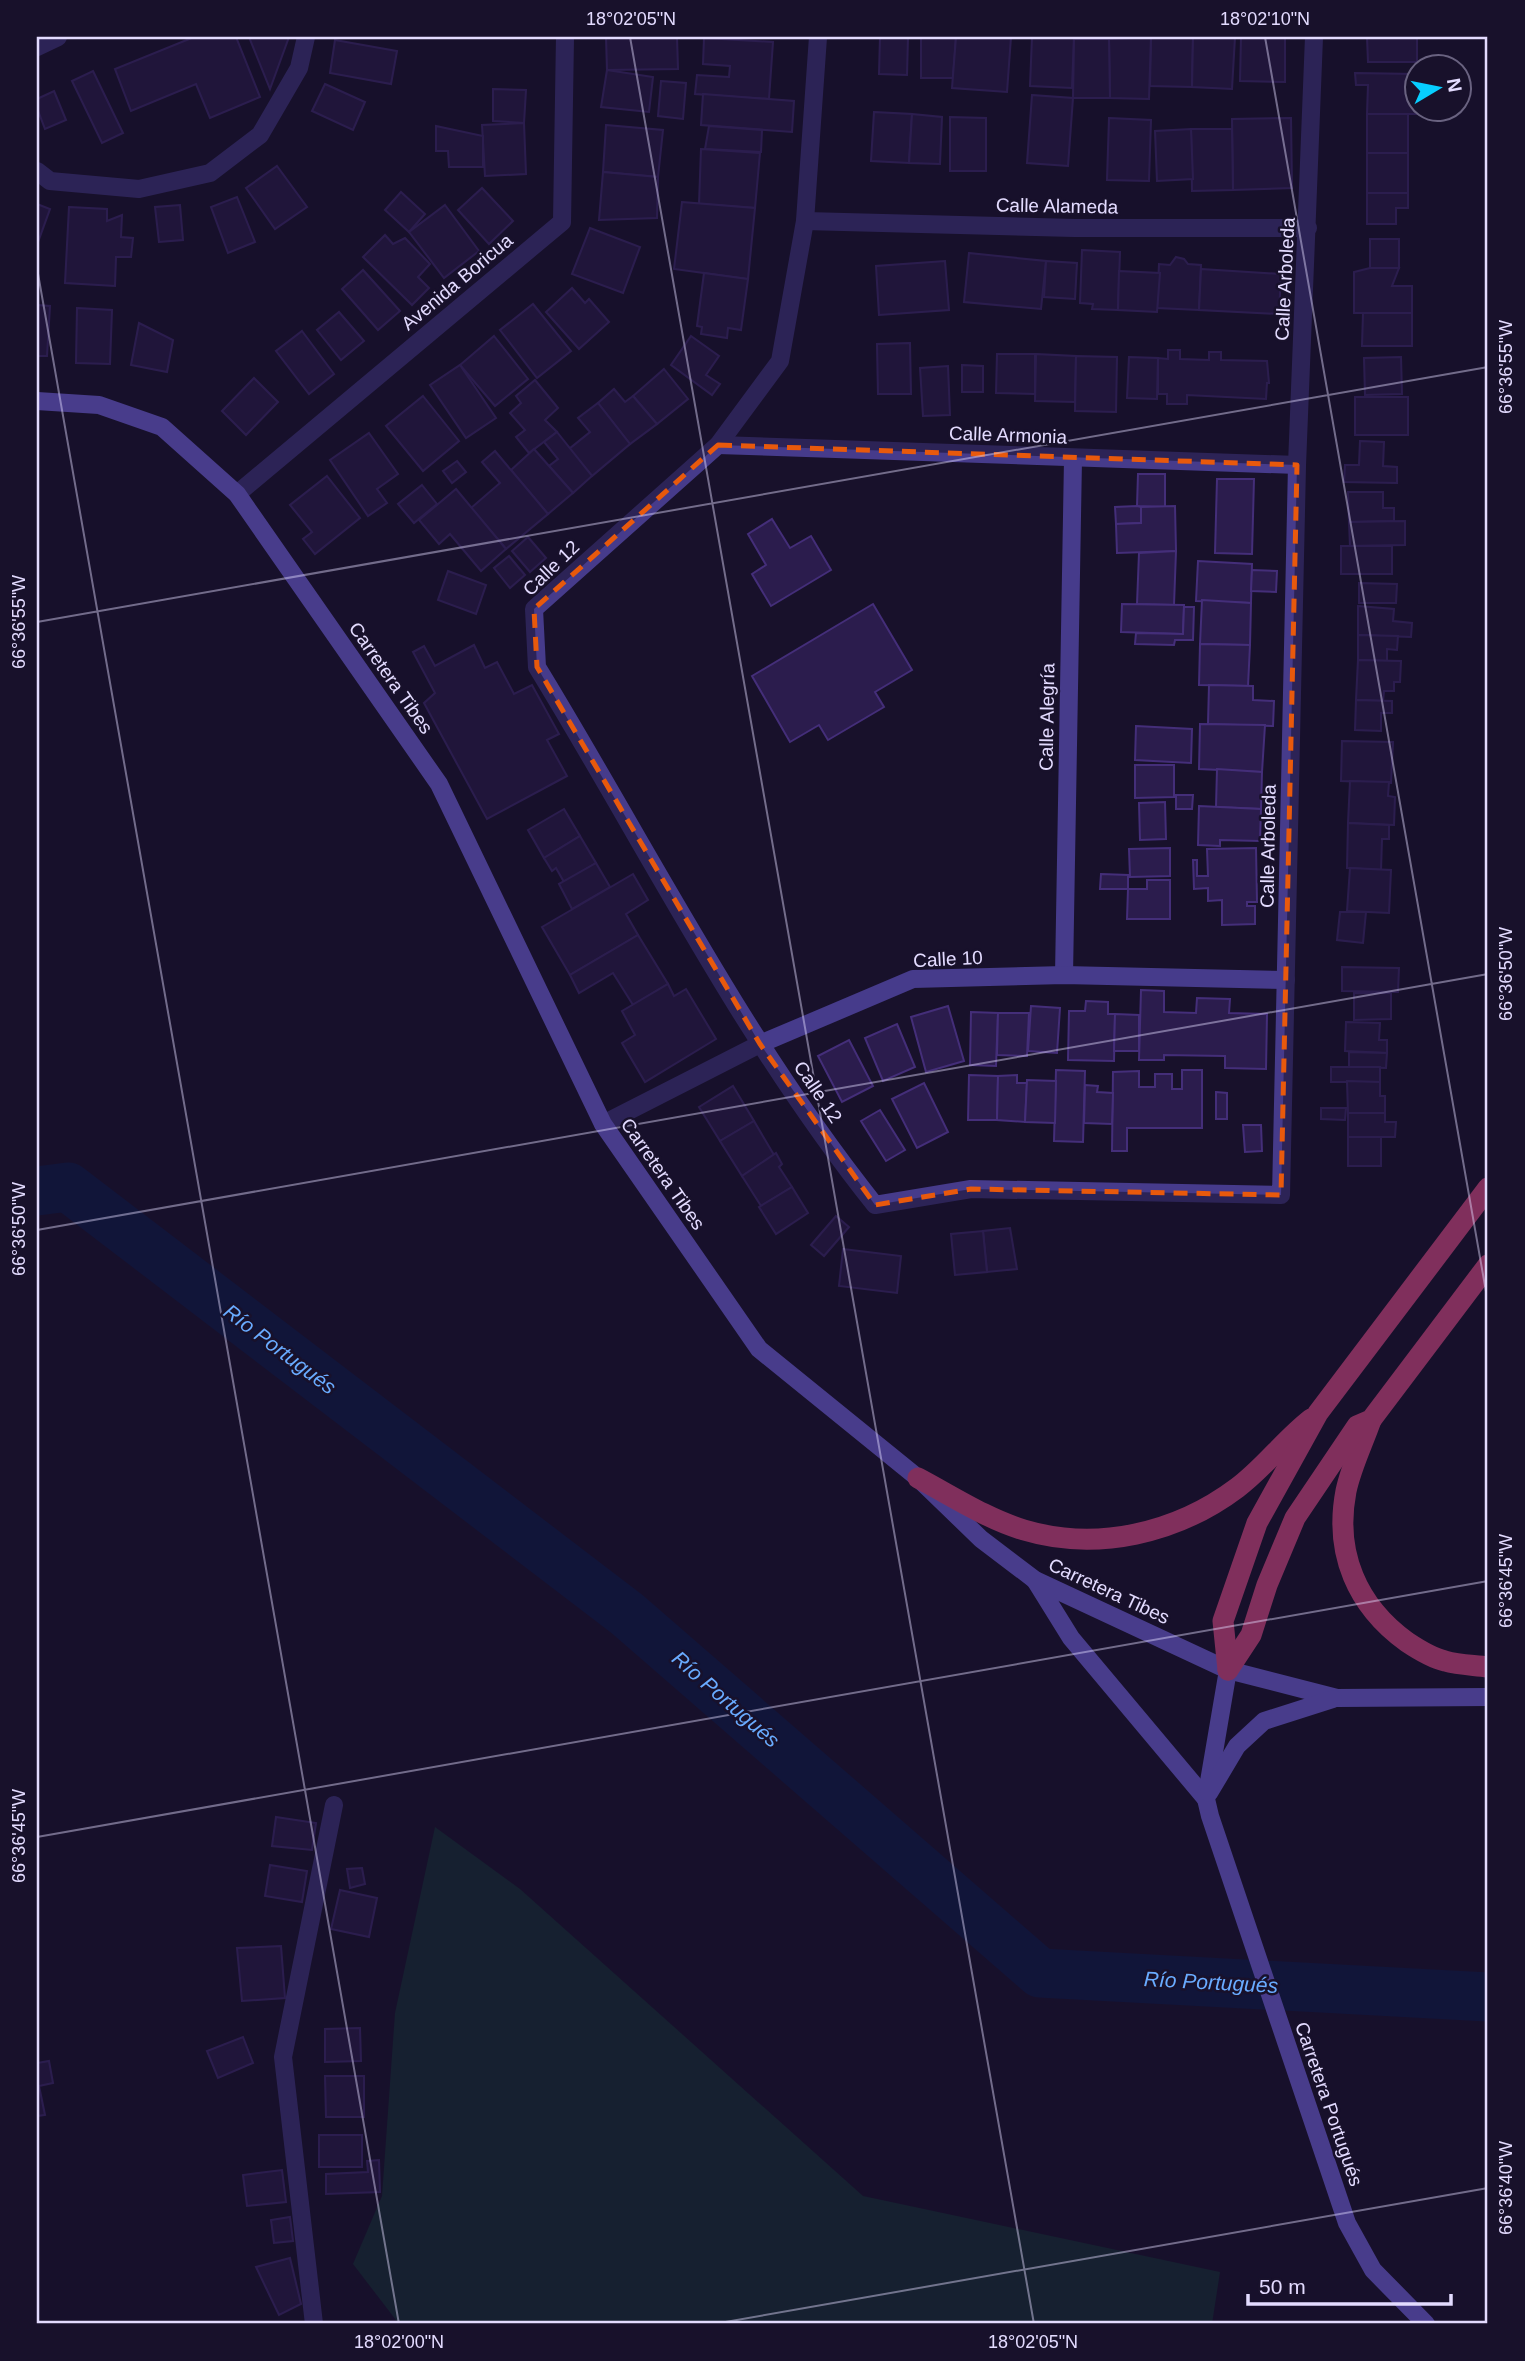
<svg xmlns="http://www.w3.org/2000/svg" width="1525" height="2361" font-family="Helvetica,sans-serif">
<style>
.green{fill:#143336}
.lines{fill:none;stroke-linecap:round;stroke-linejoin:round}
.river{stroke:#0a1b4b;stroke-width:49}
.building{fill:#2b1c4d;stroke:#442e79;stroke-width:2}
.street{stroke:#463b8b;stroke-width:18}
.secondary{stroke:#8372ff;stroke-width:18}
.highway{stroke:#ff5697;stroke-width:21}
.marked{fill:none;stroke:#e8590c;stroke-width:5;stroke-dasharray:14 9;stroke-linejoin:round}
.ticks{fill:none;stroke:#e3dbff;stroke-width:2;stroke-opacity:0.45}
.labels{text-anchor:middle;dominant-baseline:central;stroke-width:5;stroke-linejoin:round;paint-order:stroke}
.street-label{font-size:19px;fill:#e3dbff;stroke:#18112b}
.water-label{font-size:21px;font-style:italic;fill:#69abff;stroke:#18112b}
.neatline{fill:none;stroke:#e3dbff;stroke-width:2.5}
.ticks-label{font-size:18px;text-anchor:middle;fill:#e3dbff}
</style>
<rect width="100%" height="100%" fill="#18112b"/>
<path class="green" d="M435,1827L520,1889L863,2196L1220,2272L1212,2324H399L353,2264L382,2196L395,2013Z"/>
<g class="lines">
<path class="river" d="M37,1191L68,1187L627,1614L1040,1973L1488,1997"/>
</g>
<g class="building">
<path d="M194,37H236L260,97L210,118L196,84L131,111L115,69Z"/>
<path d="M249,37H289L270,89Z"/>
<path d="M606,37H677L678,69L607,70Z"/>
<path d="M880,37H908L907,75L879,74Z"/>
<path d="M921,37H956L953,78H921Z"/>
<path d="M956,37H1011L1007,92L952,88Z"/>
<path d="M1032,37H1074L1072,88L1030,86Z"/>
<path d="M1151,37H1193L1192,87L1150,86Z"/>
<path d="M1151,37L1149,99L1110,98L1109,39Z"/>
<path d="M1193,37H1235L1232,89L1192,87Z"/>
<path d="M1241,37H1285V82L1240,81Z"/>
<path d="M1367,37H1417V62H1368Z"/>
<path d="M704,38L773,42L769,99L695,94L697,75L729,77L730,66L703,64Z"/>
<path d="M1074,39H1109L1110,98H1073Z"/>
<path d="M335,40L397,51L391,84L330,73Z"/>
<path d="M607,70L653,77L649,112L601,107Z"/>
<path d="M93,71L123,133L102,143L72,81Z"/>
<path d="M1355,73L1416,74V108H1426V114H1367L1368,85H1356Z"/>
<path d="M661,81L686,83L683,119L658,116Z"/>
<path d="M325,84L365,102L353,130L312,111Z"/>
<path d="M493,89L526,90L524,123L493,121Z"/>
<path d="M54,91L66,120L45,129L37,108V99Z"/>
<path d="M703,94L794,101L792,132L701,125Z"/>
<path d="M1032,95L1073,98L1068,166L1027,163Z"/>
<path d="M874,112L912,114L909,163L871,161Z"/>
<path d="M912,114L942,117L940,164L909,163Z"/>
<rect x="1367" y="114" width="41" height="39"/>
<path d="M950,117L986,118V171H950Z"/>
<path d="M1109,118L1151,120L1149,181L1107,180Z"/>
<path d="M1291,118L1292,188L1233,190L1232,119Z"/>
<path d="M524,123L526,174L485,176L482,125Z"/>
<path d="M606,125L663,130L658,177L603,172Z"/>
<path d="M436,126L483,136V167H449L448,151H436Z"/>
<path d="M709,126L762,130L761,152L705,149Z"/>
<path d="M1191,129H1232L1233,190L1192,191Z"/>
<path d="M1191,129L1193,179L1157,181L1155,131Z"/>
<path d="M701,149L760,153L755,208L699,204Z"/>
<rect x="1367" y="153" width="41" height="40"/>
<path d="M277,166L307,207L275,229L246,188Z"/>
<path d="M603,172L658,177L657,218L599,220Z"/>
<path d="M482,188L513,221L489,244L458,210Z"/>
<path d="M401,192L425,214L409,232L385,210Z"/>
<path d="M1367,193H1408V208H1396V224H1367Z"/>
<path d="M237,197L255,242L228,253L211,207Z"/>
<path d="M682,202L755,208L748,279L674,269Z"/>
<path d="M37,204L50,209L37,245Z"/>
<path d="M180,205L183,240L159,242L155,207Z"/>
<path d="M445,205L479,251L444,278L409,232Z"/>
<path d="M69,207L107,209V221L122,215L121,237L133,238L131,257H116L115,286L65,283Z"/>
<path d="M590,228L640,247L623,293L572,274Z"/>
<path d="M385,235L393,244L405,238L430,264L418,277L429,288L412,305L363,257Z"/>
<rect x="1370" y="239" width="29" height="29"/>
<path d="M1082,250L1120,252L1118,310L1092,309L1093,304L1080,303Z"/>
<path d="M969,253L1046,261L1041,309L964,302Z"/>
<path d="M1176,257L1184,259L1188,264L1201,265L1199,310L1157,308L1159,264L1170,265Z"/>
<path d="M945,261L949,310L879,315L876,266Z"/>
<path d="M1046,261L1077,263L1075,299L1044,297Z"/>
<path d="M1370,268H1399L1392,286H1412V313H1354V272Z"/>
<path d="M1201,269L1281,274L1279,314L1199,310Z"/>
<path d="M363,270L400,311L378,330L342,289Z"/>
<path d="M1119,271L1160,273L1157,312L1118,310Z"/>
<path d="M704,273L748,279L741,330L728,328L727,338L701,334L702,327L697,326Z"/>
<path d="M572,288L585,303L589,299L609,322L579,349L546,312Z"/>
<path d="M533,304L571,351L537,378L500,330Z"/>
<path d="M37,305L50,306L47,356H37Z"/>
<path d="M77,308L112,310L110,364L76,363Z"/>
<path d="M339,312L364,341L341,360L317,330Z"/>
<path d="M1363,313H1412V346H1362Z"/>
<path d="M139,323L173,340L167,372L131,365Z"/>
<path d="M302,331L334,374L309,394L276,351Z"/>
<path d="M494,336L528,379L495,406L460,365Z"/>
<path d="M691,336L719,356L706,375L720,384L712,395L671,365Z"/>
<path d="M910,343L911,394H878L877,344Z"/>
<path d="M1168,350H1180V359L1209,360V352H1221V360L1267,361L1269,383H1267L1266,399L1187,395V404H1167V394H1158V358L1168,359Z"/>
<path d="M997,354H1035V394L996,393Z"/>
<path d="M1036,354L1076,356L1075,402L1035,401Z"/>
<path d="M1076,356L1117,357L1116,412L1075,411Z"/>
<path d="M1129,357L1158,358L1157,399L1127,398Z"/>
<path d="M1401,357L1402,394L1365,395L1364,358Z"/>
<path d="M460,365L496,418L466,438L430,385Z"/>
<path d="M962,365L983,366V392H962Z"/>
<path d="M948,366L950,415L923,416L920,368Z"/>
<path d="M664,369L688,399L657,424L633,396Z"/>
<path d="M254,378L278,402L246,435L222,411Z"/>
<path d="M535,380L558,408L545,420L557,432L529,453L516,437L525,430L510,413L521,403L516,396Z"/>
<path d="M614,389L625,402L633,396L657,424L630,444L598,403Z"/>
<path d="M423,396L459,441L423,471L386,426Z"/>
<rect x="1355" y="397" width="53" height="38"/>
<path d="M598,403L630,444L592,476L569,449L590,432L578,418Z"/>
<path d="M557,432L592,476L573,493L549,466L558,459L544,442Z"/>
<path d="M369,433L398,474L377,489L387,503L368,516L330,460Z"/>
<path d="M1360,441L1384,442L1383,466L1397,467V483L1344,482L1345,465H1359Z"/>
<path d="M534,449L573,493L548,514L511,470Z"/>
<path d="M495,451L548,514L506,549L471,508L500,483L482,462Z"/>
<path d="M457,461L466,472L452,483L443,471Z"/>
<path d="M1138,474H1165V507L1137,506Z"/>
<path d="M327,476L360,518L315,554L303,539L312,532L290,505Z"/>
<path d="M1217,479H1254L1252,554L1215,553Z"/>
<path d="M422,485L437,504L414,523L398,504Z"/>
<path d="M456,489L506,549L481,571L450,534L439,544L419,520Z"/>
<path d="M1348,492H1383V508H1394V521L1349,522Z"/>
<path d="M1137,506L1141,507V523L1116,524L1115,507Z"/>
<path d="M1175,506L1176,551L1117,553L1116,524L1141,523V507Z"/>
<path d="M772,519L790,548L811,536L831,570L771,606L752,574L766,565L748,534Z"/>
<path d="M1405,521V545L1350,546L1349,522Z"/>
<path d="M528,537L546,558L530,572L512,551Z"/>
<rect x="1341" y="546" width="51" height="28"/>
<path d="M1176,551L1174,605L1137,604L1139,553Z"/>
<path d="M509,556L525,575L510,588L494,568Z"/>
<path d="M1198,561L1252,564L1251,603L1196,601Z"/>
<path d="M1252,570L1277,571L1276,592L1251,591Z"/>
<path d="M448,571L486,585L476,614L438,600Z"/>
<path d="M1359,583L1397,584L1396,603H1359Z"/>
<path d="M1202,600L1251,603L1250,645L1200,644Z"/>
<path d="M873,604L912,670L875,692L884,707L828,740L819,725L790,742L752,676Z"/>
<path d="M1122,604L1184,605L1183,634L1121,632Z"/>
<path d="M1358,606L1394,609L1393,621L1412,623L1411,637L1358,635Z"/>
<path d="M1184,607H1194L1193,640H1175L1174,645L1135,644L1136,633L1183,634Z"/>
<path d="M1358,635L1398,636L1397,650L1387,649V661L1358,660Z"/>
<path d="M1200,644L1250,645L1248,686L1199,685Z"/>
<path d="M474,645L485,668L497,662L514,694L532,685L559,734L547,740L567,776L487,819L424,703L435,693L413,652L424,646L435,666Z"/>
<path d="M1358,660L1401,661L1400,682H1394V691H1384L1383,701L1356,700Z"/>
<path d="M1209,685L1253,686V700L1274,701L1273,726L1208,724Z"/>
<path d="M1356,700L1392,701V713H1381V731L1355,730Z"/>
<path d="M1200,724L1265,725L1262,772L1199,769Z"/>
<path d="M1136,726L1192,729L1191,763L1135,760Z"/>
<path d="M1342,741L1393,742L1391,783L1341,781Z"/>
<path d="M1135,765H1174V797L1135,798Z"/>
<path d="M1217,769L1262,772L1261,809L1216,807Z"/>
<path d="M1350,781L1389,782L1388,796L1395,797L1394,825L1348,823Z"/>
<path d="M1176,795H1193L1192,809H1176Z"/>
<path d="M1165,802L1166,839L1140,840L1139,803Z"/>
<path d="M1199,806L1261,809L1260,841L1220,840V846L1198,845Z"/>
<path d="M564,809L580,836L544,858L528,830Z"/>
<path d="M1348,823L1389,825V839H1382L1381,870L1347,868Z"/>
<path d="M580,836L596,863L564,882L556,868L552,871L544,858Z"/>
<path d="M1170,848V876L1130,877L1129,849Z"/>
<path d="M1256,848L1257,902H1247V906H1255V924L1222,925V900L1208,901V888L1194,889L1193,860H1197V876H1208L1207,849Z"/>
<path d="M596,863L610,887L572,909L559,884Z"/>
<path d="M1350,868L1391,870L1389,913L1347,911Z"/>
<path d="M633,874L648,900L626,914L638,935L570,975L542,927Z"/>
<path d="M1101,874L1128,875V889H1100Z"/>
<path d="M1147,880H1170V919H1127L1128,889H1147Z"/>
<path d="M1340,912H1366L1363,943L1337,940Z"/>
<path d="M638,935L668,984L633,1005L613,973L579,993L570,975Z"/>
<path d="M1342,967L1399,968L1398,992L1342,991Z"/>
<path d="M668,984L674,996L686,989L716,1039L645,1082L622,1043L635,1035L622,1011Z"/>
<path d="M1141,990L1164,991V1012L1196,1013L1197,998L1230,999L1229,1013L1267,1014L1266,1069L1225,1068V1056L1164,1055V1060H1139Z"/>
<path d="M1354,993H1391V1019L1354,1020Z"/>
<path d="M1086,1001L1108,1002V1014H1115L1114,1061L1068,1060L1069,1011H1085Z"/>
<path d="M948,1006L964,1061L926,1072L911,1017Z"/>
<path d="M1031,1006L1060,1008L1057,1053L1028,1051Z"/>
<path d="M971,1012L998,1013L996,1066L970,1065Z"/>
<path d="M998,1013H1029L1027,1056L997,1055Z"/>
<path d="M1115,1014L1139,1015V1051H1114Z"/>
<path d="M1346,1022L1380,1023L1379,1040H1387V1053L1345,1051Z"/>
<path d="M897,1024L915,1067L883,1081L865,1038Z"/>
<path d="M849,1040L873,1086L842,1102L818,1056Z"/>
<path d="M1349,1052L1387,1053L1386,1068L1349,1067Z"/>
<rect x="1331" y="1067" width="49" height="15"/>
<path d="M1056,1070L1085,1071L1083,1142L1054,1141Z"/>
<path d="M1182,1070H1202V1128H1127V1151H1112L1113,1072L1139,1071V1087H1155V1074H1172V1089H1182Z"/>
<path d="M969,1075L998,1076L997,1120H968Z"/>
<path d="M1017,1075V1083H1027L1025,1122L997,1120L998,1076Z"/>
<path d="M1027,1080L1056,1081L1055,1123L1025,1122Z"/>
<path d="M1347,1081L1380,1082V1096H1385V1113H1348Z"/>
<path d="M924,1083L948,1132L917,1148L892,1099Z"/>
<path d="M1085,1085L1098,1086L1097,1092L1113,1093L1112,1124L1084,1123Z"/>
<path d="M733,1086L754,1121L720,1141L699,1107Z"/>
<path d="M1216,1092L1227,1093V1119H1216Z"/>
<path d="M1321,1108H1346L1345,1120L1321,1119Z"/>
<path d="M880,1110L905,1150L886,1161L861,1121Z"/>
<path d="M1348,1113H1385V1122H1396L1395,1137H1348Z"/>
<path d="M754,1121L774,1155L742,1176L720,1141Z"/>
<path d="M1243,1125H1261L1262,1151L1245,1152Z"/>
<rect x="1348" y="1137" width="33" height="29"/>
<path d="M776,1153L782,1164L779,1167L792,1187L761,1206L742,1176Z"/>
<path d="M792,1187L808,1213L776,1234L759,1207Z"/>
<path d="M836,1216L849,1227L824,1256L811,1245Z"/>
<path d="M1010,1228L1017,1269L987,1272L983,1231Z"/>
<path d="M983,1231L987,1272L955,1275L951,1234Z"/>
<path d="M843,1249L901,1256L897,1293L839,1286Z"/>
<path d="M276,1817L316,1823L312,1850L272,1846Z"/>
<path d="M270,1865L307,1871L302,1902L265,1896Z"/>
<path d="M362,1868L365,1884L350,1888L347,1869Z"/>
<path d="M340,1890L377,1898L369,1937L331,1929Z"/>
<path d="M281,1946L285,1998L242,2001L237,1948Z"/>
<path d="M360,2028L361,2061L325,2062V2029Z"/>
<path d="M243,2037L253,2063L218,2078L207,2051Z"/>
<path d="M49,2061L53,2083L39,2086L45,2115L37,2116V2063Z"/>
<path d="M325,2076H364V2117H326Z"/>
<rect x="319" y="2135" width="43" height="32"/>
<path d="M379,2160L380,2192L326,2194V2174L368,2172L367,2161Z"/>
<path d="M282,2170L286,2202L247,2206L243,2175Z"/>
<path d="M290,2217L293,2241L274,2243L271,2220Z"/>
<path d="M290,2258L301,2304L279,2315L256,2267Z"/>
</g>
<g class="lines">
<g class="street">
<path d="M818,37L805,221L780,361L718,445L534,609L537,667C647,847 743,1040 875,1205L971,1189L1281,1195L1297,465L1314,37"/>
<path d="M37,47L58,37"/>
<path d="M37,171L50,181L139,189L210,173L260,135L299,68L306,37"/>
<path d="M805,221L1075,228H1308"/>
<path d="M718,445L1297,465"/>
<path d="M237,494L562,222L565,37"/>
<path d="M1064,975L1073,459"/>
<path d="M603,1124L760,1044L913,979L1064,975L1286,980"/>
<path d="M314,2324L283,2057L334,1805"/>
</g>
<g class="secondary">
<path d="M37,401L99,405L162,427L237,494L439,784L603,1124L759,1349L918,1478L981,1539L1035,1580L1228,1670L1337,1698L1488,1697"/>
<path d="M1035,1580L1071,1638L1206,1799"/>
<path d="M1228,1670L1206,1799L1210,1816L1347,2223L1373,2270L1426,2324"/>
<path d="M1209,1793L1237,1746L1264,1721L1333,1699"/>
</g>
<g class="highway">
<path d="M1371,1420C1363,1443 1351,1467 1346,1491C1334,1553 1357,1606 1407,1642C1419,1650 1432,1658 1445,1661C1459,1665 1474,1665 1488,1667"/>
<path d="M918,1478C952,1496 987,1519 1024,1530C1097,1552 1177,1533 1237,1488C1264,1468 1284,1440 1311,1419"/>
<path d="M1228,1670L1223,1621L1257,1523L1318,1413L1488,1188"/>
<path d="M1228,1670L1251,1635L1267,1585L1295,1518L1357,1426L1371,1420L1488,1265"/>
</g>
</g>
<path d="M0 0H1525V2361H0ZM718,445L1297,465L1281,1195L971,1189L875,1205L760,1044L537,667L534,609Z" fill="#18112b" fill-opacity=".55" fill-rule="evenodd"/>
<path class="marked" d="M718,445L1297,465L1281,1195L971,1189L875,1205L760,1044L537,667L534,609Z"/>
<path class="ticks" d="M630,37L1034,2324M1265,37L1488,1303M37,268L399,2324M37,622L1488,367M37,1230L1488,974M37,1837L1488,1581M714,2324L1488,2188"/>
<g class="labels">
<g class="street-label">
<text transform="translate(1057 206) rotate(1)">Calle Alameda</text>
<text transform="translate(1285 279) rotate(-87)">Calle Arboleda</text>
<text transform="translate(457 282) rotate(-40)">Avenida Boricua</text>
<text transform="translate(1008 435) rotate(2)">Calle Armonia</text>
<text transform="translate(551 568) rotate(-44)">Calle 12</text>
<text transform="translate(391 678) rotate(55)">Carretera Tibes</text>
<text transform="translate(1047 717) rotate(-89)">Calle Alegría</text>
<text transform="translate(1268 846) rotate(-89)">Calle Arboleda</text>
<text transform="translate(948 959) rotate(-3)">Calle 10</text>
<text transform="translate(818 1092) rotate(56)">Calle 12</text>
<text transform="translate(663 1174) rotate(55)">Carretera Tibes</text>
<text transform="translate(1109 1591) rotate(25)">Carretera Tibes</text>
<text transform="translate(1329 2104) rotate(71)">Carretera Portugués</text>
</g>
<g class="water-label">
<text transform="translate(280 1349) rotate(37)">Río Portugués</text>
<text transform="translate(726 1699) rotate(41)">Río Portugués</text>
<text transform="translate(1211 1982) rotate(3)">Río Portugués</text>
</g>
</g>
<rect width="1525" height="2361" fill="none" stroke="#18112b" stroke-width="77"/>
<g transform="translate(1438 88) rotate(80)"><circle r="33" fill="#18112b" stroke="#696280" stroke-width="2"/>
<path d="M0-5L12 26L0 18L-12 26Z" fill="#07ceff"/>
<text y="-10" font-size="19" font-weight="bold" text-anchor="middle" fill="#e3dbff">N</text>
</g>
<path d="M1248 2294v10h203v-10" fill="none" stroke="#e3dbff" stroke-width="3.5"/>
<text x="1259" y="2294" font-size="21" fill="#e3dbff" stroke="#18112b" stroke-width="5" paint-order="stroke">50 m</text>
<rect x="38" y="38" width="1448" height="2284" class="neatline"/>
<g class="ticks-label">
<text x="631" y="25">18°02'05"N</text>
<text x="1265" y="25">18°02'10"N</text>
<text transform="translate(1506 367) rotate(-90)" y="6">66°36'55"W</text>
<text transform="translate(19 622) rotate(-90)" y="6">66°36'55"W</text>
<text transform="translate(1506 974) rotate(-90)" y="6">66°36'50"W</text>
<text transform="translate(19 1229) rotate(-90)" y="6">66°36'50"W</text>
<text transform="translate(1506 1581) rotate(-90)" y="6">66°36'45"W</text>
<text transform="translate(19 1836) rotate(-90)" y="6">66°36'45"W</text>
<text transform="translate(1506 2188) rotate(-90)" y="6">66°36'40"W</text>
<text x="399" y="2348">18°02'00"N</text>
<text x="1033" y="2348">18°02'05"N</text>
</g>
</svg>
